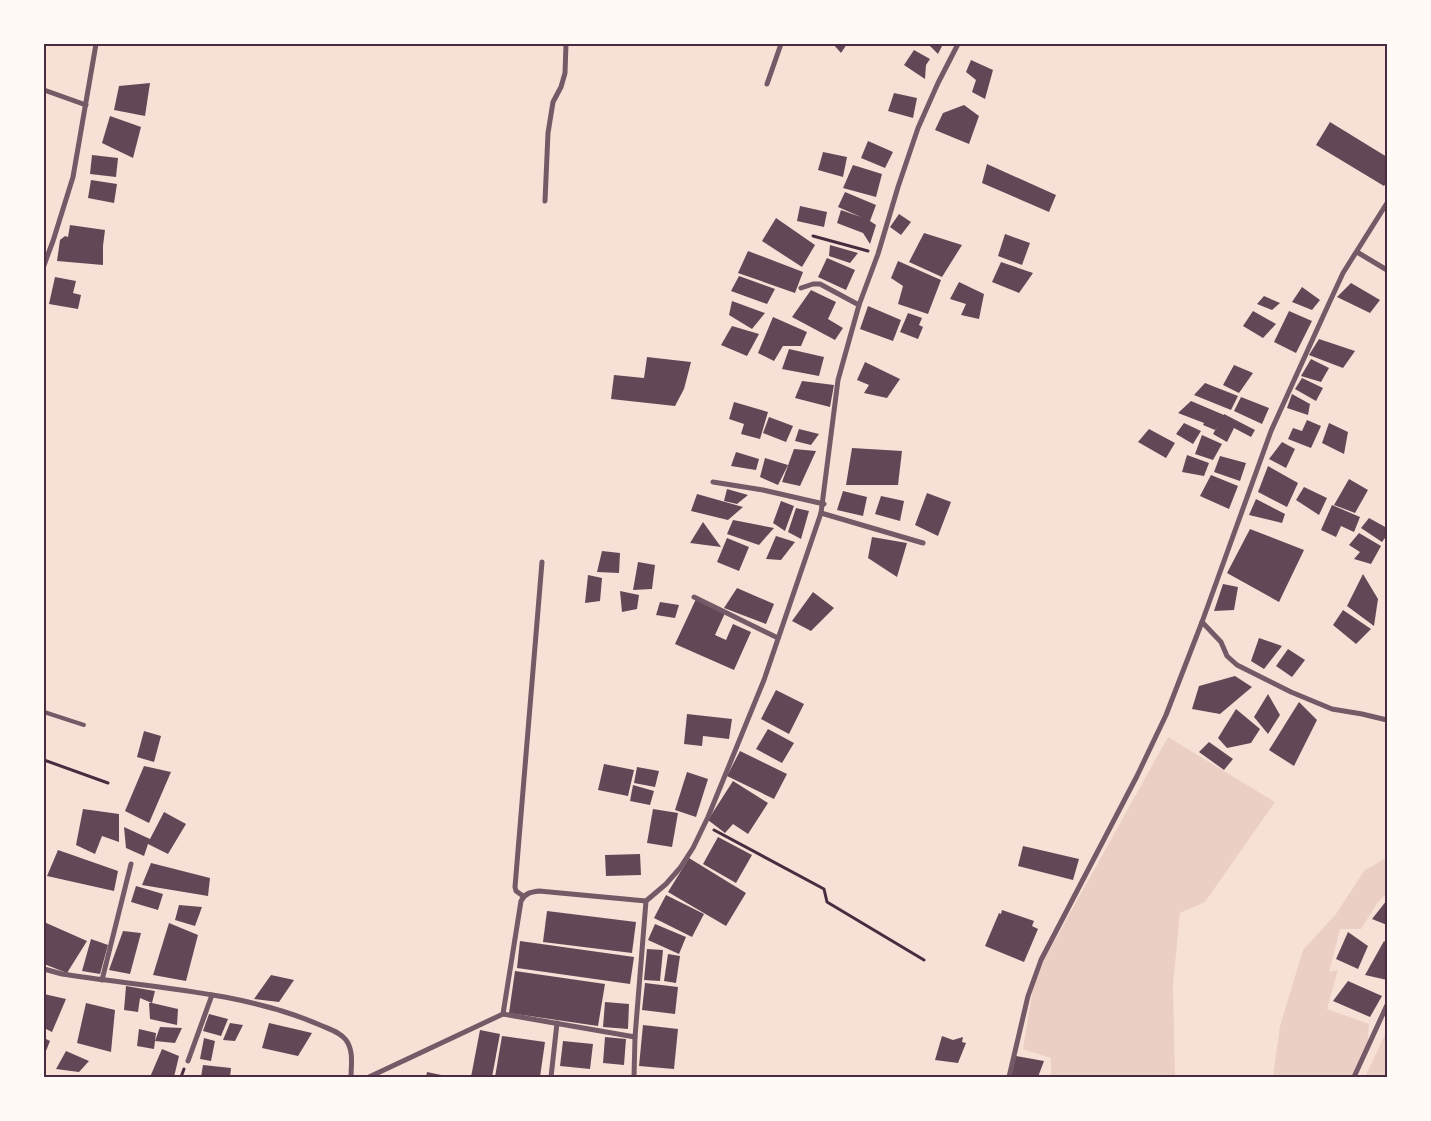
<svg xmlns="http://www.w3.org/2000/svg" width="1431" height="1121" font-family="'Golos Text',sans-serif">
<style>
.green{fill:#ebcfc5}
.building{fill:#644757}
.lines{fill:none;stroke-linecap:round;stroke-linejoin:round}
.path{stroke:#4a2c40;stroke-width:3}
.service{stroke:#755966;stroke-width:4}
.minor{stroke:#755966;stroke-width:5}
.neatline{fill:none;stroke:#4a2c40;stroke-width:2}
</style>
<rect width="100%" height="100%" fill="#f7e1d7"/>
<g class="green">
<path d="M1168,737L1275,802L1205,902L1180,913L1173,985L1175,1077H1051V1058L1023,1049L1035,976Z"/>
<path d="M1387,857V893L1378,902L1361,929H1340L1329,972L1338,970L1327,1009L1369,1024L1367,1053L1356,1077H1273L1280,1026L1303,950L1336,914L1364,871Z"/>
<path d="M1387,1030V1077H1364H1365Z"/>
</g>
<g class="building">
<path d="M833,44H847L841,53Z"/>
<path d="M928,44H943L938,54Z"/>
<path d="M914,50L930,59L926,65L925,79L904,65Z"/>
<path d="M971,60L993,70L985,99L972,92L976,80L966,72Z"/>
<path d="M150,83L145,116L114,110L119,86Z"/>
<path d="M894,93L917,98L913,118L888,111Z"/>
<path d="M964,105L979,116L969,144L935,130L943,113Z"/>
<path d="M110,116L141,127L133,158L102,143Z"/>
<path d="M1330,122L1387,157V182L1384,186L1316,145Z"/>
<path d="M868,141L893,152L885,168L861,158Z"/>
<path d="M823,152L847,157L843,177L818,170Z"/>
<path d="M92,155L118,158L116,177L90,174Z"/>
<path d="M987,164L1056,195L1049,212L982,183Z"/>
<path d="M853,165L882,174L876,197L843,188Z"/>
<path d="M91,180L117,184L114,203L88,198Z"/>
<path d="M845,192L876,205L870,221L876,225L870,244L863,233L837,223L841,210L861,217L838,207Z"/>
<path d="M800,206L827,212L824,227L797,221Z"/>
<path d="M899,214L911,222L901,235L890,227Z"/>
<path d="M776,218L815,245L802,267L762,241Z"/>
<path d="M70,225L105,230L103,246V265L57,261L60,240L65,236L68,237Z"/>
<path d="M924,233L962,245L942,277L909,262Z"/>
<path d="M1005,234L1030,243L1022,265L998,256Z"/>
<path d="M830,245L858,253L850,263L829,256Z"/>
<path d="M748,251L803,272L795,293L738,273Z"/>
<path d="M827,258L855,270L846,290L818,277Z"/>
<path d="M898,261L941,280L928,314L898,304L903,286L891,278Z"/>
<path d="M1001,262L1033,273L1019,293L992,282Z"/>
<path d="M739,276L775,289L767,304L731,291Z"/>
<path d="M55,277L76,281L73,293L81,295L78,309L49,304Z"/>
<path d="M959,282L984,294L979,319L961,315L966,304L950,299Z"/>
<path d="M1351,283L1380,300L1370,313L1337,297Z"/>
<path d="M1302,287L1320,300L1312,310L1292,302Z"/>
<path d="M811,290L836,302L828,319L843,328L835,340L792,317Z"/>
<path d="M1264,296L1280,303L1272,310L1257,304Z"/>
<path d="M732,301L765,313L752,329L729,315Z"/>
<path d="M868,306L901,320L893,341L860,329Z"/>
<path d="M1253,311L1276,324L1263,338L1243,326Z"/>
<path d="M1289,311L1312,321L1296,353L1274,342Z"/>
<path d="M908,313L922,318L919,325L923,327L918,339L900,332Z"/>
<path d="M773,317L807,332L801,346H783L774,361L758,353Z"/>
<path d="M732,326L759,334L747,356L721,345Z"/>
<path d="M1319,339L1355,351L1343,368L1309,355Z"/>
<path d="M789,349L824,357L819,376L782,369Z"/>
<path d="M647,357L691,362L684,389L675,406L611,399L614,375L644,378Z"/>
<path d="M1311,359L1329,368L1321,382L1301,376Z"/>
<path d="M865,362L900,379L887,398L864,393L869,385L857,380Z"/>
<path d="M1234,365L1253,373L1239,393L1223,385Z"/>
<path d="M1302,378L1323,388L1316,401L1295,389Z"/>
<path d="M802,381L834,385L830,407L795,398Z"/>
<path d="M1205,383L1238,396L1231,410L1194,395Z"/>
<path d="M1292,394L1310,404L1308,415L1287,408Z"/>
<path d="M1241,397L1269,408L1262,424L1234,411Z"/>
<path d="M1191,401L1224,415V414L1255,430L1251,437L1234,428L1227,442L1213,434L1218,425L1215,430L1203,425L1204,423L1178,413Z"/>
<path d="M734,402L768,412L760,439L741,434L744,424L729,419Z"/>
<path d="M769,417L793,426L786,442L763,433Z"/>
<path d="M1307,420L1321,426L1311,448L1288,439L1293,428L1302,431Z"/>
<path d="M1184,423L1201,431L1193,444L1176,434Z"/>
<path d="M1329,423L1348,432L1344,454L1322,443Z"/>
<path d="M799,429L819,434L811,445L795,441Z"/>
<path d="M1149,429L1175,443L1166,458L1138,442Z"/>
<path d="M1202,435L1222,444L1213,460L1195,454Z"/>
<path d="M1282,442L1295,449L1286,468L1269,459Z"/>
<path d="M852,448L902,451L898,485H846Z"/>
<path d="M794,449L816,451L800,486L782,482Z"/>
<path d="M736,452L759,459L756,470L731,466Z"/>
<path d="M1187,455L1209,463L1204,476L1182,472Z"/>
<path d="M1220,456L1246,463L1240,481L1214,472Z"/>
<path d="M765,458L788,465L778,485L760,477Z"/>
<path d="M1268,466L1298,483L1287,507L1258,492Z"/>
<path d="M1211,475L1238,486L1229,509L1200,496Z"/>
<path d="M1349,479L1368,490L1355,513L1334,505Z"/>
<path d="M1304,487L1327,498L1319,515L1296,500Z"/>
<path d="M727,489L748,495L737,504L724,501Z"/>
<path d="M843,491L867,497L863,516L837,510Z"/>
<path d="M927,493L951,502L938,536L915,525Z"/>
<path d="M697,494L743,507L728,520L691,511Z"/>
<path d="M881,496L904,501L900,521L875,514Z"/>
<path d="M1256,499L1285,514L1282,523L1249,515Z"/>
<path d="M781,501L794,506L785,531L773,523Z"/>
<path d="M1332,505L1360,517L1354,532L1341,526L1336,537L1321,530Z"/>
<path d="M796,508L809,511L801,539L788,532Z"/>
<path d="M1369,518L1387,528V535L1382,542L1361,528Z"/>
<path d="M733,520L774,528L759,545L727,534Z"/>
<path d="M703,522L721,547L690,543Z"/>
<path d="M1250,529L1304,550L1279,602L1227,573Z"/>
<path d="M1359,533L1381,546L1371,564L1354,559L1360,552L1349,545Z"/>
<path d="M776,536L795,542L781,560L766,559Z"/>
<path d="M872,537L907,543L897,577L868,558Z"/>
<path d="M727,538L749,547L739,571L717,562Z"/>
<path d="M602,551L620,553L619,573L597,572Z"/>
<path d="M638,562L655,565L652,589L633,590Z"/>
<path d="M1363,574L1378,599L1374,626L1347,606Z"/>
<path d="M588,575L602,578L600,601L585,603Z"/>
<path d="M1223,584L1238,587L1234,610L1214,611Z"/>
<path d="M737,588L774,604L766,624L724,608Z"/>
<path d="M620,591L639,595L637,609L622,612Z"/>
<path d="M813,592L834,608L811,631L792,621Z"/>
<path d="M696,599L725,613L715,635L726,640L733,624L751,632L734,670L675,644Z"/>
<path d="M660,602L679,605L675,618L656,615Z"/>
<path d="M1343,610L1371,629L1356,644L1333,625Z"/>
<path d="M1259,638L1282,646L1264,669L1251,661Z"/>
<path d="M1288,649L1305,660L1292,677L1276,666Z"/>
<path d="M1235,676L1252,687L1220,714L1192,709L1199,686Z"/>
<path d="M776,690L804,704L789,734L761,719Z"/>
<path d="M1268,694L1280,715L1268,734L1254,717Z"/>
<path d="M1299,702L1317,720L1294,766L1269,750Z"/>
<path d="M1236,709L1260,729L1251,743L1227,748L1218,738Z"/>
<path d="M687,714L732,719L729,739L703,736L702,746L684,744Z"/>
<path d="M768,729L794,743L782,763L756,749Z"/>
<path d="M144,731L161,736L154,762L137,757Z"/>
<path d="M1209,742L1233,759L1224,770L1199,752Z"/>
<path d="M740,751L787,774L774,799L727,776Z"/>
<path d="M604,764L634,770L628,796L598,790Z"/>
<path d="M144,766L171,772L149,823L125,811Z"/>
<path d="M637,767L659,771L655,787L634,783Z"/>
<path d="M687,772L708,779L696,817L675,810Z"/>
<path d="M733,781L768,803L748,834L733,824L725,833L708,820Z"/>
<path d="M633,785L654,791L650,805L630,801Z"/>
<path d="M83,809L119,814V842L102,836L95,854L76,845Z"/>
<path d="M653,809L678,813L672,847L647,843Z"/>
<path d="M164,812L186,824L168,854L148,844L144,856L126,848L124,827L150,839Z"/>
<path d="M718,837L752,855L736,883L703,864Z"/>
<path d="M1023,846L1079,859L1073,880L1018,866Z"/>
<path d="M58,850L118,871L114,891L47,876Z"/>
<path d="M640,854L641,875L606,876L605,855Z"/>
<path d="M689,858L746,893L726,926L668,892Z"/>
<path d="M151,863L210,878L208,896L142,885Z"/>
<path d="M136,886L163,894L158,910L131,902Z"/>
<path d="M666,895L704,914L692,937L654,918Z"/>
<path d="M1387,900V925L1372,919Z"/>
<path d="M179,905L202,907L195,926L175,920Z"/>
<path d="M1002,910L1034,921L1032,926L1038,929L1024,962L985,946L999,913L1001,914Z"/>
<path d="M547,911L636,922L632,953L543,942Z"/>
<path d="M44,922L87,941L67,973L44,964Z"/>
<path d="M169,923L198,935L186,981L153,975Z"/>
<path d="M655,924L686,937L679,954L648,940Z"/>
<path d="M123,931L141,933L130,974L109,970Z"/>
<path d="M1348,932L1368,946L1358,969L1336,959Z"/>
<path d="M91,939L108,945L100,974L82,971Z"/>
<path d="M520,941L634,957L630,984L517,968Z"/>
<path d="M1384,941L1387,943V980L1365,975Z"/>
<path d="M647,949L663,950L660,981L644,980Z"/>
<path d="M668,954L680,956L676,983L664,981Z"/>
<path d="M515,971L605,984L598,1026L509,1013Z"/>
<path d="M271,975L294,980L279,1002L254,999Z"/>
<path d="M1348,981L1382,996L1370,1017L1333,1001Z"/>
<path d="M645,983L678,987L675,1014L642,1010Z"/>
<path d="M126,986L155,991L152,1003L178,1009L177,1025L150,1019L149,1003H152L140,998L138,1012L124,1010Z"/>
<path d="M44,994L66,999L52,1032L44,1028Z"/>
<path d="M605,1002L629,1004L628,1029L603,1027Z"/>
<path d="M86,1003L115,1010L111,1052L77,1043Z"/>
<path d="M209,1014L228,1019L221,1036L203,1031Z"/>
<path d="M230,1023L243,1025L235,1041L223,1040Z"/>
<path d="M269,1023L312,1033L298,1056L262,1048Z"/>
<path d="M643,1025L678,1029L674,1069L639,1066Z"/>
<path d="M160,1027L182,1028L175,1043L155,1041Z"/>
<path d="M139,1029L156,1033L154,1049L137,1046Z"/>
<path d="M480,1030L500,1034L492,1077H471Z"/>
<path d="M502,1036L545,1042L540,1077H495Z"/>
<path d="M942,1036L953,1040L963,1037L962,1042L966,1043L958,1063L935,1060Z"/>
<path d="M605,1037L626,1039L624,1065L603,1063Z"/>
<path d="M44,1038L50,1041L44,1056Z"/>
<path d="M204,1038L215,1041L211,1061L200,1059Z"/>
<path d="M563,1041L593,1044L590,1069L560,1066Z"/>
<path d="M162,1049L179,1056L174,1077H150Z"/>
<path d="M66,1051L89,1061L79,1072L56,1069Z"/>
<path d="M1016,1056L1044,1061L1038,1077L1011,1076Z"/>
<path d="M203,1065L231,1068L230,1077H201Z"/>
<path d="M427,1072L446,1076V1077H426Z"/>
</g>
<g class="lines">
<g class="path">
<path d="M813,236L868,251"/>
<path d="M44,760L108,783"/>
<path d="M714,830L824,889L827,902L924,960"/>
<path d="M181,1077L184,1069"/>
</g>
<path class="service" d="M44,712L84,725"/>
<g class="minor">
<path d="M767,84L781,44"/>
<path d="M44,90L86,105"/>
<path d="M545,201L548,133L553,102L561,87L565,73L566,44"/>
<path d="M1357,252L1387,270"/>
<path d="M44,265L53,241L73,177L96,44"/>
<path d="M801,288L813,284H820L859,305"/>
<path d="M713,482L763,490L824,504"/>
<path d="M821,513L923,543"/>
<path d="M694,597L778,638"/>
<path d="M1202,622L1221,642L1227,656L1237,665L1291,692L1332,709L1362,714L1387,720"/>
<path d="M523,896L516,891L515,887L542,562"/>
<path d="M44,969L62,974C145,987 242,991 320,1025C329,1029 340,1032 346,1040C354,1051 351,1065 351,1077"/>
<path d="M102,980L131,864"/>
<path d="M503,1014L635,1037"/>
<path d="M188,1061L212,995"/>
<path d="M369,1077L503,1014L521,901C525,893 531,892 539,891L646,901"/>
<path d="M551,1077L557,1023"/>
<path d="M634,1077L635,1037L646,901L666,884L680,868L693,848L708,817L764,680L821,513L838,380L859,305L878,254L898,187L918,128L938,83L958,44"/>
<path d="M1009,1077L1028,996L1041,960L1137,776L1166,715L1202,622L1271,431L1325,312L1343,273L1387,203"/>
<path d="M1354,1077L1387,1005"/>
</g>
</g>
<rect width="1431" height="1121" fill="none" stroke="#fffaf5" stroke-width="90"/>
<rect x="45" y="45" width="1341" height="1031" class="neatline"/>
</svg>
